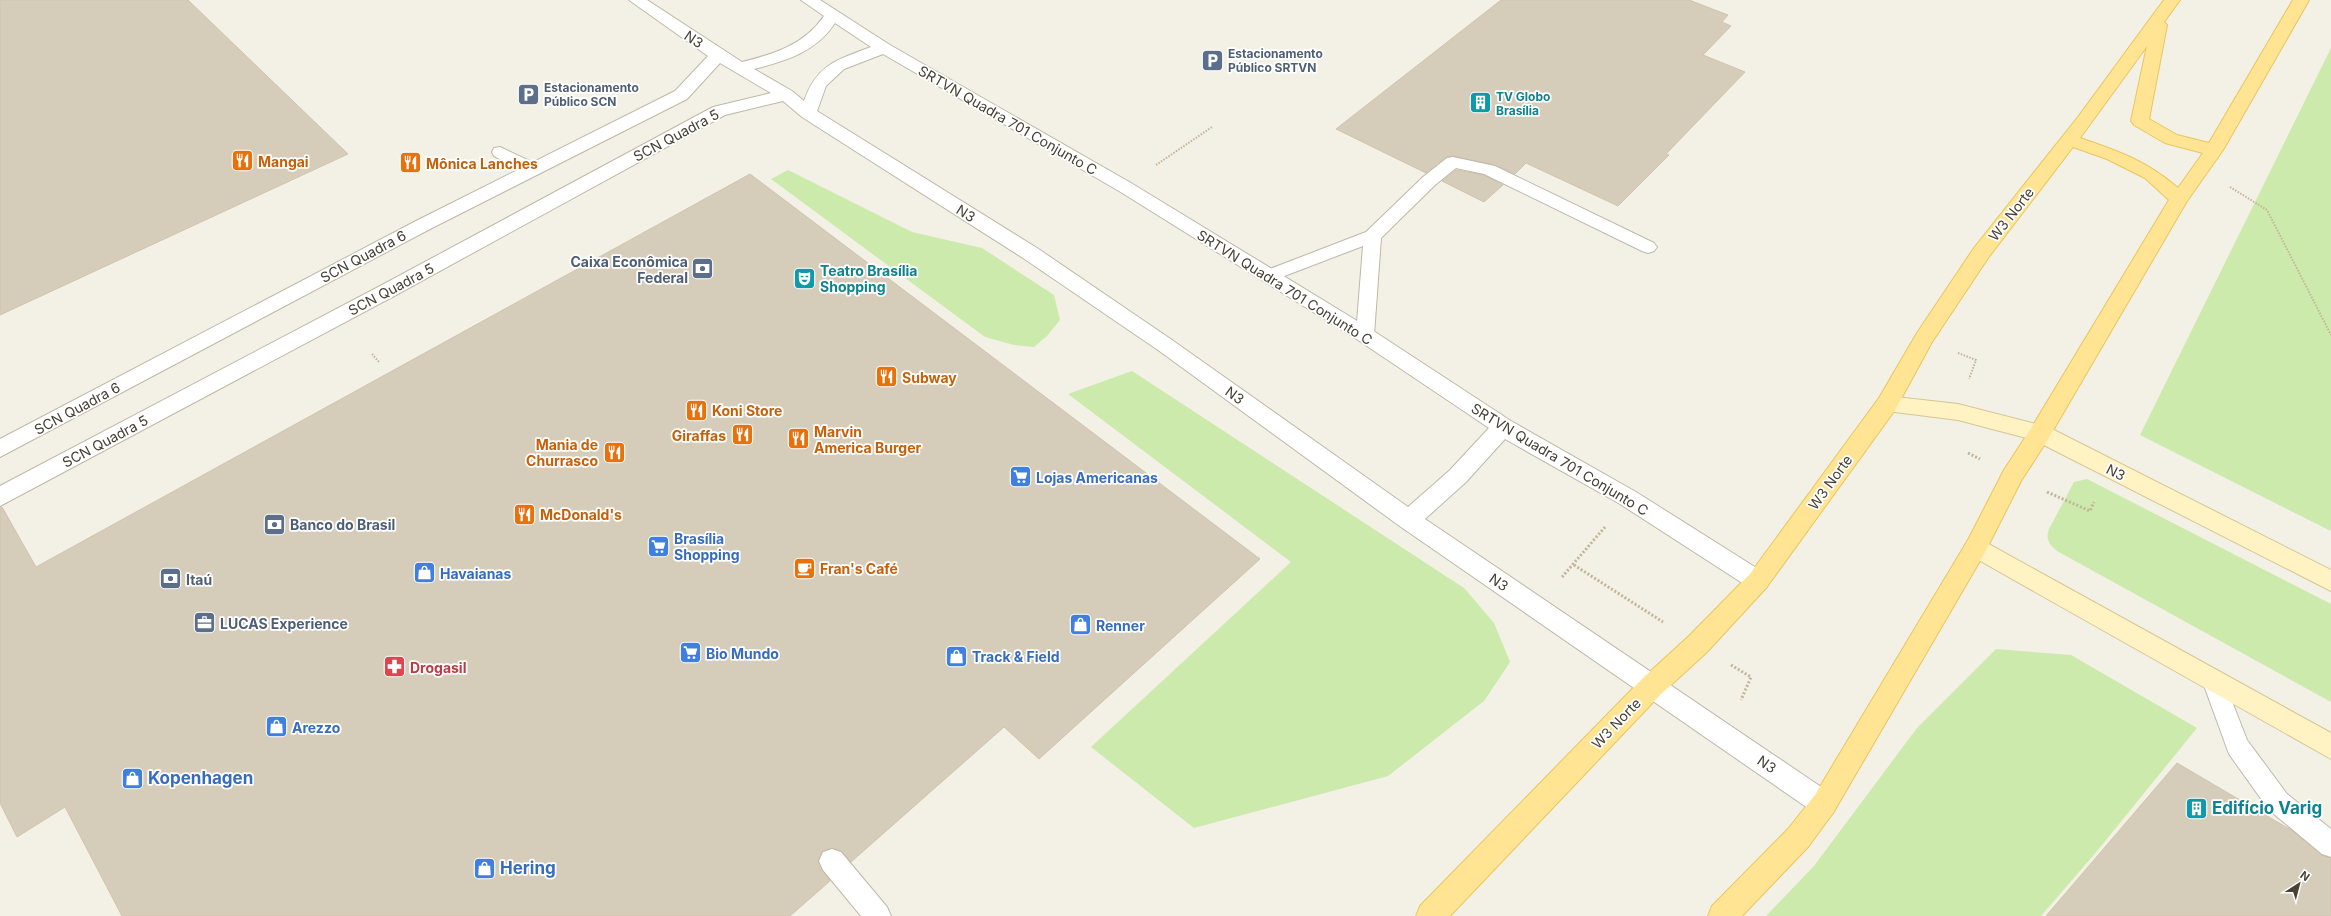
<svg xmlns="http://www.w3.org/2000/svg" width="2331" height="916" font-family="Inter,sans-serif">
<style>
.green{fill:#cceaac}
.building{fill:#d6ccba;stroke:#d1c4ad}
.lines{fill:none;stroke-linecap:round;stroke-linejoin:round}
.service-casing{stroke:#bfb8a8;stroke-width:2}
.tertiary-casing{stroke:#bfb8a8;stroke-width:2}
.secondary-casing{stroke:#d6c693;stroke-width:2}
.primary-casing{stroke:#e9c55e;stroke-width:2}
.path-far1{stroke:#c2b598;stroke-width:2;stroke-dasharray:1.5 1.5;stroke-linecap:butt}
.path{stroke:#c2b598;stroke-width:3;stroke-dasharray:2 2;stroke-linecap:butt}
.service{fill:#fff;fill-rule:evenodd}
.tertiary{fill:#fff;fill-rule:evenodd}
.secondary{fill:#fff3c4;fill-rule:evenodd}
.primary{fill:#ffe593;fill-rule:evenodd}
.labels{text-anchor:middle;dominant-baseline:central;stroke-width:3.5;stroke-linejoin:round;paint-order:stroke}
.far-service-label{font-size:12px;font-weight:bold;fill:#4e5e75;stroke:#fff;text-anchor:start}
.far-culture-label{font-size:12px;font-weight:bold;fill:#0d838f;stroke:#fff;text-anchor:start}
.street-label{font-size:14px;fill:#464035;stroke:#fff}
.food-label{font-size:14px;font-weight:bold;fill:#c56008;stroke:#fff;text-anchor:start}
.service-label{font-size:14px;font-weight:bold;fill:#4e5e75;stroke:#fff;text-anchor:start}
.culture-label{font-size:14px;font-weight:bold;fill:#0d838f;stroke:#fff;text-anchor:start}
.shop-label{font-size:14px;font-weight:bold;fill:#366cbe;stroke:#fff;text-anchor:start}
.health-label{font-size:14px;font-weight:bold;fill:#be3a42;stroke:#fff;text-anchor:start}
.near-shop-label{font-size:17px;font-weight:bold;fill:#366cbe;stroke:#fff;text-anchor:start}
.near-culture-label{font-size:17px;font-weight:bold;fill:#0d838f;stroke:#fff;text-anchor:start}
</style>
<rect width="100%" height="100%" fill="#f3f0e5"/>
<g class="green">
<path d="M2331,48V531L2140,435Z"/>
<path d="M788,170L912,232L982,248L1054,295L1060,320L1047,336L1034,347L1014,345L985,337L771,179Z"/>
<path d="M1132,371L1464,588L1494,623L1510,662L1484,701L1388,776L1194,828L1091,747L1291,562L1068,394Z"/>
<path d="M2087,479L2331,604V702L2057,551C2050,545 2045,539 2049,529L2074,482Z"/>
<path d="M1996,649L2071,655L2197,728L2097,851L2041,916H1766L1814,866L1917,728Z"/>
</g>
<g class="building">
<path d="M0,0H188L348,154L0,315Z"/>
<path d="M1501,0H1689L1728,15L1722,22L1731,26L1703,55L1745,72L1666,154L1669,155L1618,206L1526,163L1515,174L1495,165L1453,156L1446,157L1426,173L1336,129Z"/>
<path d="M1456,170L1484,175L1503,185L1484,202L1442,181Z"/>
<path d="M750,174L1260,559L1039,759L1004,727L851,862L841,851L832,848L823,851L818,862L830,881L790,916H122L65,807L17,837L0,803V507H2L36,567Z"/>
<path d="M2177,763L2291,830L2321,855L2331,858V916H2046Z"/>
</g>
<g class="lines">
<defs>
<g id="service">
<path d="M500,147L538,165L540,169L538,173H526L494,156L492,152L494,148Z"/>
<path d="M1453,157L1495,166L1654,243L1657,247L1654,251L1648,253L1642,251L1484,174L1456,168L1435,185L1381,238L1374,335L1372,340L1365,342L1358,340L1356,335L1363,246L1274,280L1268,282L1262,280L1259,276L1262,272L1366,232L1423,177L1447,158Z"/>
<path d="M2213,670L2221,673L2247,740L2287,794L2331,829V857L2322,854L2269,810L2229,754L2202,680L2205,673Z"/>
<path d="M832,849L841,852L887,907L891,916H861L823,870L819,861L823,852Z"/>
</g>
<path id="tertiary" d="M629,0H647L742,62C774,54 804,45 824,16L801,0H820L890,45L1131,183L1372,330L1511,421L1636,492L1766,574L1770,581L1766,588L1758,591L1750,588L1620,504L1505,439L1466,482L1425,519L1833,795L1837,804L1833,813L1824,817L1815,813L1401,527L1158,350L1023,258L802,117L783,101L725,115L396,295L0,506V486L382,285L713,107L771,93L720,63L687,99L430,229L0,457V439L416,221L675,91L708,56ZM835,23L871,47C837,60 817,64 804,101L792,91L754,69C786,61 816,52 835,23ZM883,54L1119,191L1358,340L1489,428L1450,470L1408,507L1172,340L1037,248L817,111L826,86L844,69Z"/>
<g id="secondary">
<path d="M1887,396L1958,404L2048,427L2331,570V591L2034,440L1958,420L1879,410L1876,404L1879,398Z"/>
<path d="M1976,537L2331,733V759L1968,554L1964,547L1968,540Z"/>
</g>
<path id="primary" d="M2164,0H2180L2164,22L2167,25L2149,119L2177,135L2209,143L2293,0H2309L2223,150L2187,201L2048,439L2021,481L1984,554L1833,813L1808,847L1742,916H1708L1712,906L1788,829L1815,795L1968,540L2004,470L2032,427L2169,200L2145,178L2107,159L2073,147L1988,258L1932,342L1895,410L1766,588L1707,652L1660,695L1450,916H1416L1420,906L1642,679L1689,636L1750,574L1879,398L1917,333L1974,248L2078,117ZM2147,46L2131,121L2134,125L2165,143L2203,153L2178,188C2147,161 2118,151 2080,138Z"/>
</defs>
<use href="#service" class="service-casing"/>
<use href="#tertiary" class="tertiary-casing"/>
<use href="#secondary" class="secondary-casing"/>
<use href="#primary" class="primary-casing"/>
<g class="path-far1">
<path d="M1156,165L1212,127"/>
<path d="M2230,187L2267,210L2331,335"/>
<path d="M1958,353L1976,360L1969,379"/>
<path d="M372,354L379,362"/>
</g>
<g class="path">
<path d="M1968,453L1980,459"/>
<path d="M2047,492L2090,511L2094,502"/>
<path d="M1574,565L1663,622"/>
<path d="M1562,577L1605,527"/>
<path d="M1731,665L1751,677L1741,700"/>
</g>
<use href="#service" class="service"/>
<use href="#tertiary" class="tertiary"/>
<use href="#secondary" class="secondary"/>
<use href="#primary" class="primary"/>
</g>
<defs>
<symbol id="parking-square" viewBox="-11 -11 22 22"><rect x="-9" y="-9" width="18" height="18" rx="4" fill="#5c6f8a" stroke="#fff"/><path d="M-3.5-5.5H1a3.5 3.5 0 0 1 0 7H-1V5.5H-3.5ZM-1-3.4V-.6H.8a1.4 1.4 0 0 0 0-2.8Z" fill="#fff"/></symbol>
<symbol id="building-square" viewBox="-11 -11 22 22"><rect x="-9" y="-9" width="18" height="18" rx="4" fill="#0f9aa8" stroke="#fff"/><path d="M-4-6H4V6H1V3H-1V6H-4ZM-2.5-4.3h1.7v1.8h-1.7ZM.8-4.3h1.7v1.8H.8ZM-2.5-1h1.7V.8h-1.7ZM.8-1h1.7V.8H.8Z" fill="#fff"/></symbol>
<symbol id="restaurant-square" viewBox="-11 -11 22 22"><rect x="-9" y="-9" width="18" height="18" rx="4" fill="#e8710a" stroke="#fff"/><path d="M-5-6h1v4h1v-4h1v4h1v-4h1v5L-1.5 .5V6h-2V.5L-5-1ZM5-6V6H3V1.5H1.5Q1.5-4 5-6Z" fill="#fff"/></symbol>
<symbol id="bank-square" viewBox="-11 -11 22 22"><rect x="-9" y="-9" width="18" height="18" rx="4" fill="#5c6f8a" stroke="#fff"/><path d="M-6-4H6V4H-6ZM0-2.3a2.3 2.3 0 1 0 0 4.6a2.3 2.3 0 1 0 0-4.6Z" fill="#fff"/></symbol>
<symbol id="theatre-square" viewBox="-11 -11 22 22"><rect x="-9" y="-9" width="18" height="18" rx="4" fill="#0f9aa8" stroke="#fff"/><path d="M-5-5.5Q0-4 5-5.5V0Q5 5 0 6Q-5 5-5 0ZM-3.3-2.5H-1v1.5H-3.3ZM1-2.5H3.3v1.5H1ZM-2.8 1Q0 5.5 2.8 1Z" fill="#fff"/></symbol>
<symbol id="supermarket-square" viewBox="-11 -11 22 22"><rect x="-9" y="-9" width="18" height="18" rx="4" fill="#3f7fe0" stroke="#fff"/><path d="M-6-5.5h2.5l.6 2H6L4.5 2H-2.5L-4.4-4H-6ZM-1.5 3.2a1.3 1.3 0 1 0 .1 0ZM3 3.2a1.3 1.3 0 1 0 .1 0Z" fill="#fff"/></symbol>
<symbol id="cafe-square" viewBox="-11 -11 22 22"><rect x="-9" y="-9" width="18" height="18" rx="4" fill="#e8710a" stroke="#fff"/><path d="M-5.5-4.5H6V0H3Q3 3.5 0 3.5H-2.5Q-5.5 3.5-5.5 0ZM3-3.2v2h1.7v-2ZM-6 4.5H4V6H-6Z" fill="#fff"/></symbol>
<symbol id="shop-square" viewBox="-11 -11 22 22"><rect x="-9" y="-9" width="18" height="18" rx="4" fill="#3f7fe0" stroke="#fff"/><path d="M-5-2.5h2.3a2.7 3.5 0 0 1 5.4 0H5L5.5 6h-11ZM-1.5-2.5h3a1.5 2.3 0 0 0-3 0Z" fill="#fff"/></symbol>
<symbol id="office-square" viewBox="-11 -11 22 22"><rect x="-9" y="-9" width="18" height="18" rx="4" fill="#5c6f8a" stroke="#fff"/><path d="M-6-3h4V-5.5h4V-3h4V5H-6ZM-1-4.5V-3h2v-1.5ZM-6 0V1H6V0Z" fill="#fff"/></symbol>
<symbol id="pharmacy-square" viewBox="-11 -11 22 22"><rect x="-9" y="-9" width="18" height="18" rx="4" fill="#e0444e" stroke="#fff"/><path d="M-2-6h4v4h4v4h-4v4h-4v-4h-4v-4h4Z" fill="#fff"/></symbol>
</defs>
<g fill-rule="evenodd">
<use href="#parking-square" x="1200" y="48" width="25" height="25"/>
<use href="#parking-square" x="516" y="82" width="25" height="25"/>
<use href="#building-square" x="1468" y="90" width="25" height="25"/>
<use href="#restaurant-square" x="230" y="148" width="25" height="25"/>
<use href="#restaurant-square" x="398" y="150" width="25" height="25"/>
<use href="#bank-square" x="690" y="256" width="25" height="25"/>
<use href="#theatre-square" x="792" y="266" width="25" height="25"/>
<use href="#restaurant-square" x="874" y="364" width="25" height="25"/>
<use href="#restaurant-square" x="684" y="398" width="25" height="25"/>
<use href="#restaurant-square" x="730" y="422" width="25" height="25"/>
<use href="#restaurant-square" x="786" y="426" width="25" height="25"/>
<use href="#restaurant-square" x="602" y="440" width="25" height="25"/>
<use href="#supermarket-square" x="1008" y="464" width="25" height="25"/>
<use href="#restaurant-square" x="512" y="502" width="25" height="25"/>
<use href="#bank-square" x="262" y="512" width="25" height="25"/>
<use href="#supermarket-square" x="646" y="534" width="25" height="25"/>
<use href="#cafe-square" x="792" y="556" width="25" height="25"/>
<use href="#shop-square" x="412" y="560" width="25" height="25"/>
<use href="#bank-square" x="158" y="566" width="25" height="25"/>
<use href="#office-square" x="192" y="610" width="25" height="25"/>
<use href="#shop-square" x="1068" y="612" width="25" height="25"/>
<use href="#supermarket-square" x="678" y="640" width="25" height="25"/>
<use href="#shop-square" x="944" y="644" width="25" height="25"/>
<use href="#pharmacy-square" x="382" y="654" width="25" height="25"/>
<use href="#shop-square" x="264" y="714" width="25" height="25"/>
<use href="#shop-square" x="120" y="766" width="25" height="25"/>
<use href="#building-square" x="2184" y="796" width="25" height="25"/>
<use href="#shop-square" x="472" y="856" width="25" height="25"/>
</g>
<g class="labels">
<g class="far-service-label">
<text x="1228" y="53">Estacionamento<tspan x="1228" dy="14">Público SRTVN</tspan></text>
<text x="544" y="87">Estacionamento<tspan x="544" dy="14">Público SCN</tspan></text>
</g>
<g class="far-culture-label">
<text x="1496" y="96">TV Globo<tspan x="1496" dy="14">Brasília</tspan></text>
</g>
<g class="street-label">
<text transform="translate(694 39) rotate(34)">N3</text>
<text transform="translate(1008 120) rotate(30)">SRTVN Quadra 701 Conjunto C</text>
<text transform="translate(676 135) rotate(-28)">SCN Quadra 5</text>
<text transform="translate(966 213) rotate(32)">N3</text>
<text transform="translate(2011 214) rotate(-52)">W3 Norte</text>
<text transform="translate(363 256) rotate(-28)">SCN Quadra 6</text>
<text transform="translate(1285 287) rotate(32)">SRTVN Quadra 701 Conjunto C</text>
<text transform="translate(391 289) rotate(-28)">SCN Quadra 5</text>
<text transform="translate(1235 395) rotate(36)">N3</text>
<text transform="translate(77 408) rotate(-28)">SCN Quadra 6</text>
<text transform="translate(105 441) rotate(-28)">SCN Quadra 5</text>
<text transform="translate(1560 459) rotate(31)">SRTVN Quadra 701 Conjunto C</text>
<text transform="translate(2116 472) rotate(27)">N3</text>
<text transform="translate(1830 482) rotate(-54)">W3 Norte</text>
<text transform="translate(1499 582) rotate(35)">N3</text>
<text transform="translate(1616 723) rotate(-46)">W3 Norte</text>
<text transform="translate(1767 764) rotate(35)">N3</text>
</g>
<g class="food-label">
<text x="258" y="161">Mangai</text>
<text x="426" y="163">Mônica Lanches</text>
<text x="902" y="377">Subway</text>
<text x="712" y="410">Koni Store</text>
<text x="814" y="431">Marvin<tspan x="814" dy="16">America Burger</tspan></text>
<text x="726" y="435" text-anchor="end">Giraffas</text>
<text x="598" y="444" text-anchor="end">Mania de<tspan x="598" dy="16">Churrasco</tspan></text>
<text x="540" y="514">McDonald's</text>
<text x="820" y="568">Fran's Café</text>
</g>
<g class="service-label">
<text x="688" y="261" text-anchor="end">Caixa Econômica<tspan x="688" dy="16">Federal</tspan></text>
<text x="290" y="524">Banco do Brasil</text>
<text x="186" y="579">Itaú</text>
<text x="220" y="623">LUCAS Experience</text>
</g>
<g class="culture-label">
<text x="820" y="270">Teatro Brasília<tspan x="820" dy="16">Shopping</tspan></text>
</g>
<g class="shop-label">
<text x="1036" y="477">Lojas Americanas</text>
<text x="674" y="538">Brasília<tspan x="674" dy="16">Shopping</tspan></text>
<text x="440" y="573">Havaianas</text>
<text x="1096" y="625">Renner</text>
<text x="706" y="653">Bio Mundo</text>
<text x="972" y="656">Track &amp; Field</text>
<text x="292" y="727">Arezzo</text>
</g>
<g class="health-label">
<text x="410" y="667">Drogasil</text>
</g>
<g class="near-shop-label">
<text x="148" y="778">Kopenhagen</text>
<text x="500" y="868">Hering</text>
</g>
<g class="near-culture-label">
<text x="2212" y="808">Edifício Varig</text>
</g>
</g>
<g transform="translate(2299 884) rotate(36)" stroke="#ffffff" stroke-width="3" paint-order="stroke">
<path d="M0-3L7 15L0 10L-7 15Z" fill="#464035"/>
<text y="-6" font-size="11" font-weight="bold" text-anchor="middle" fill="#464035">N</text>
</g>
</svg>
